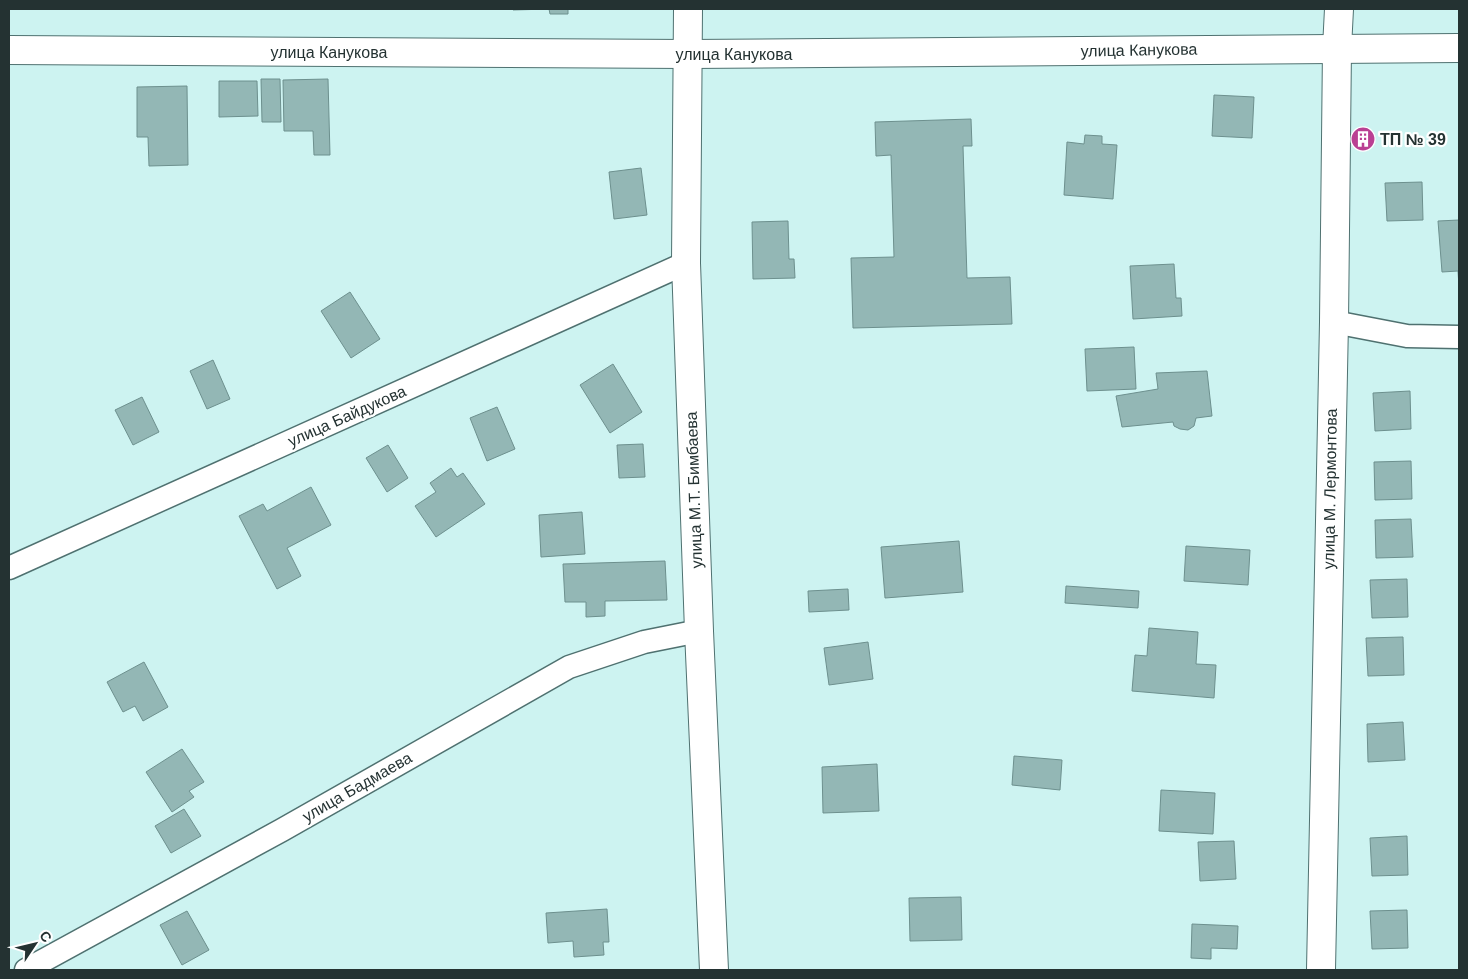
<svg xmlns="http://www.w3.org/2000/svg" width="1468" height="979" font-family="Helvetica,sans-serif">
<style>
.building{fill:#93b7b5;stroke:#6d908e}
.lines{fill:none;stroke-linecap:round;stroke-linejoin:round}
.street-casing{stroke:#4f7170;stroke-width:25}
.secondary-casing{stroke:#4f7170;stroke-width:30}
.street{stroke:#fff;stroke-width:22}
.secondary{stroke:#fff;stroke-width:28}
.labels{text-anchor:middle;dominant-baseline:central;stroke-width:4.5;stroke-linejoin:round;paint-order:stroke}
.street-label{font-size:16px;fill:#243232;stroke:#fff}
.poi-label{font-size:16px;font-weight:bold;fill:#243232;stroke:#fff;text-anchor:start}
</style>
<rect width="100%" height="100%" fill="#cdf3f1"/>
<g class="building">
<path d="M513,9H568V14H550L549,9L513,10Z"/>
<path d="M261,79H280L281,122H262Z"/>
<path d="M328,79L330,155H314L313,131H284L283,80Z"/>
<path d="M219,81H257L258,116L219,117Z"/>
<path d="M187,86L188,165L149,166L148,137H137V87Z"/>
<path d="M1214,95L1254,97L1252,138L1212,136Z"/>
<path d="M971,119L972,146H963L967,278L1010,277L1012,324L853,328L851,258L894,257L891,155L876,156L875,122Z"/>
<path d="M1370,132V146L1356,147V133Z"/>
<path d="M1085,135L1102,136V144L1117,145L1113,199L1064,195L1067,142L1084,144Z"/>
<path d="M641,168L647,215L614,219L609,172Z"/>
<path d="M1422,182L1423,220L1387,221L1385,183Z"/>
<path d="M1459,220V287L1458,271L1442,272L1438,221Z"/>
<path d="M788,221L789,259H794L795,278L753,279L752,222Z"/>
<path d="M1174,264L1176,298H1181L1182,316L1133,319L1130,266Z"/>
<path d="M350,292L380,339L351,358L321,311Z"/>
<path d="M1134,347L1136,389L1087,391L1085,349Z"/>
<path d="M213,360L230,399L207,409L190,371Z"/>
<path d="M613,364L642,412L610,433L580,385Z"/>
<path d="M1207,371L1212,416L1196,418L1194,426L1188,430L1180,429L1174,426L1173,422L1122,427L1116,396L1158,389L1156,373Z"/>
<path d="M1410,391L1411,429L1375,431L1373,393Z"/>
<path d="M142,397L159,432L133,445L115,410Z"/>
<path d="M497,407L515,449L487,461L470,418Z"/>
<path d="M643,444L645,477L619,478L617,445Z"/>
<path d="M388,445L408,478L387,492L366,458Z"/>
<path d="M1411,461L1412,499L1375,500L1374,462Z"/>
<path d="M451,468L457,477L463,473L485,504L436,537L415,506L436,492L430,483Z"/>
<path d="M311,487L331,525L287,548L301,576L277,589L239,516L263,504L267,511Z"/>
<path d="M582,512L585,554L541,557L539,515Z"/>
<path d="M1411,519L1413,557L1376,558L1375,520Z"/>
<path d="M959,541L963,592L885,598L881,547Z"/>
<path d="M1186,546L1250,550L1248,585L1184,581Z"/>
<path d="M665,561L667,600L605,601V616L586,617V602H565L563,564Z"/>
<path d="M1407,579L1408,617L1372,618L1370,580Z"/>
<path d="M1066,586L1139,591L1138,608L1065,603Z"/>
<path d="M848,589L849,610L809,612L808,591Z"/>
<path d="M1149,628L1198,632L1196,664L1216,665L1214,698L1132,691L1135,655L1147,656Z"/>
<path d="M1403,637L1404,675L1368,676L1366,638Z"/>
<path d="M868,642L873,679L829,685L824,648Z"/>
<path d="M144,662L168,707L143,721L135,706L123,712L107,682Z"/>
<path d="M1403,722L1405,760L1368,762L1367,724Z"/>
<path d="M182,749L204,782L189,791L194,797L172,812L146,772Z"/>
<path d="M1014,756L1062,760L1060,790L1012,785Z"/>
<path d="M877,764L879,811L823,813L822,767Z"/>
<path d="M1161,790L1215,793L1213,834L1159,831Z"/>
<path d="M184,809L201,836L171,853L155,826Z"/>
<path d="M1407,836L1408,875L1372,876L1370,838Z"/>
<path d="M1234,841L1236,879L1200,881L1198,842Z"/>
<path d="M961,897L962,940L910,941L909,898Z"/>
<path d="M607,909L609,942H603L604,955L574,957L573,941L548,943L546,913Z"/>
<path d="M1407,910L1408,948L1372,949L1370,911Z"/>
<path d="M187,911L209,950L182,965L160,925Z"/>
<path d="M1192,924L1238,926L1237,949L1211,948V959L1191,958Z"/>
</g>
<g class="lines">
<defs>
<g id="street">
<path d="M1334,322L1407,336L1459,337"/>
<path d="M9,568L686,263"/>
<path d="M26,970L282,830L569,667L644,642L699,631"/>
</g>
<g id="secondary">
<path d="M688,9L686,263L699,631L714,970"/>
<path d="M9,50L688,54L1459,48"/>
<path d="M1321,970L1334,322L1337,48L1339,9"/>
</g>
</defs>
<use href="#street" class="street-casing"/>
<use href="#secondary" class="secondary-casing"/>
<use href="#street" class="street"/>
<use href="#secondary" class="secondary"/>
</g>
<defs>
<symbol id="building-disc" viewBox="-11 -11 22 22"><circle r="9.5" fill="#ba4093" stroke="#fff"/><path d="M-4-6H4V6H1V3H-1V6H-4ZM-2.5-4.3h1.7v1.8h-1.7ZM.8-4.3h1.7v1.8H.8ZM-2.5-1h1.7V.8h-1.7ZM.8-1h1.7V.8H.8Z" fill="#fff"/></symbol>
</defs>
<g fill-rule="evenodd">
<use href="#building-disc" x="1349" y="125" width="28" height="28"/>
</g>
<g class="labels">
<g class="street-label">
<text transform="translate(1139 50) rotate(-1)">улица Канукова</text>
<text x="329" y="52">улица Канукова</text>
<text x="734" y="54">улица Канукова</text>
<text transform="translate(347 416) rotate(-24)">улица Байдукова</text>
<text transform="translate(1330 489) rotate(-89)">улица М. Лермонтова</text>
<text transform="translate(694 490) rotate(-92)">улица М.Т. Бимбаева</text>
<text transform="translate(357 787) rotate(-30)">улица Бадмаева</text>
</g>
<g class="poi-label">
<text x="1380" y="139">ТП № 39</text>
</g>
</g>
<rect width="1468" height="979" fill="none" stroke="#243232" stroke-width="20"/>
<g transform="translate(35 944) rotate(55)" stroke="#ffffff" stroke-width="4" paint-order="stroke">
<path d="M0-4L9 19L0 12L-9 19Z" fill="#243232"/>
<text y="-8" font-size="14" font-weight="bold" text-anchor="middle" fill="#243232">С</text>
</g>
</svg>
